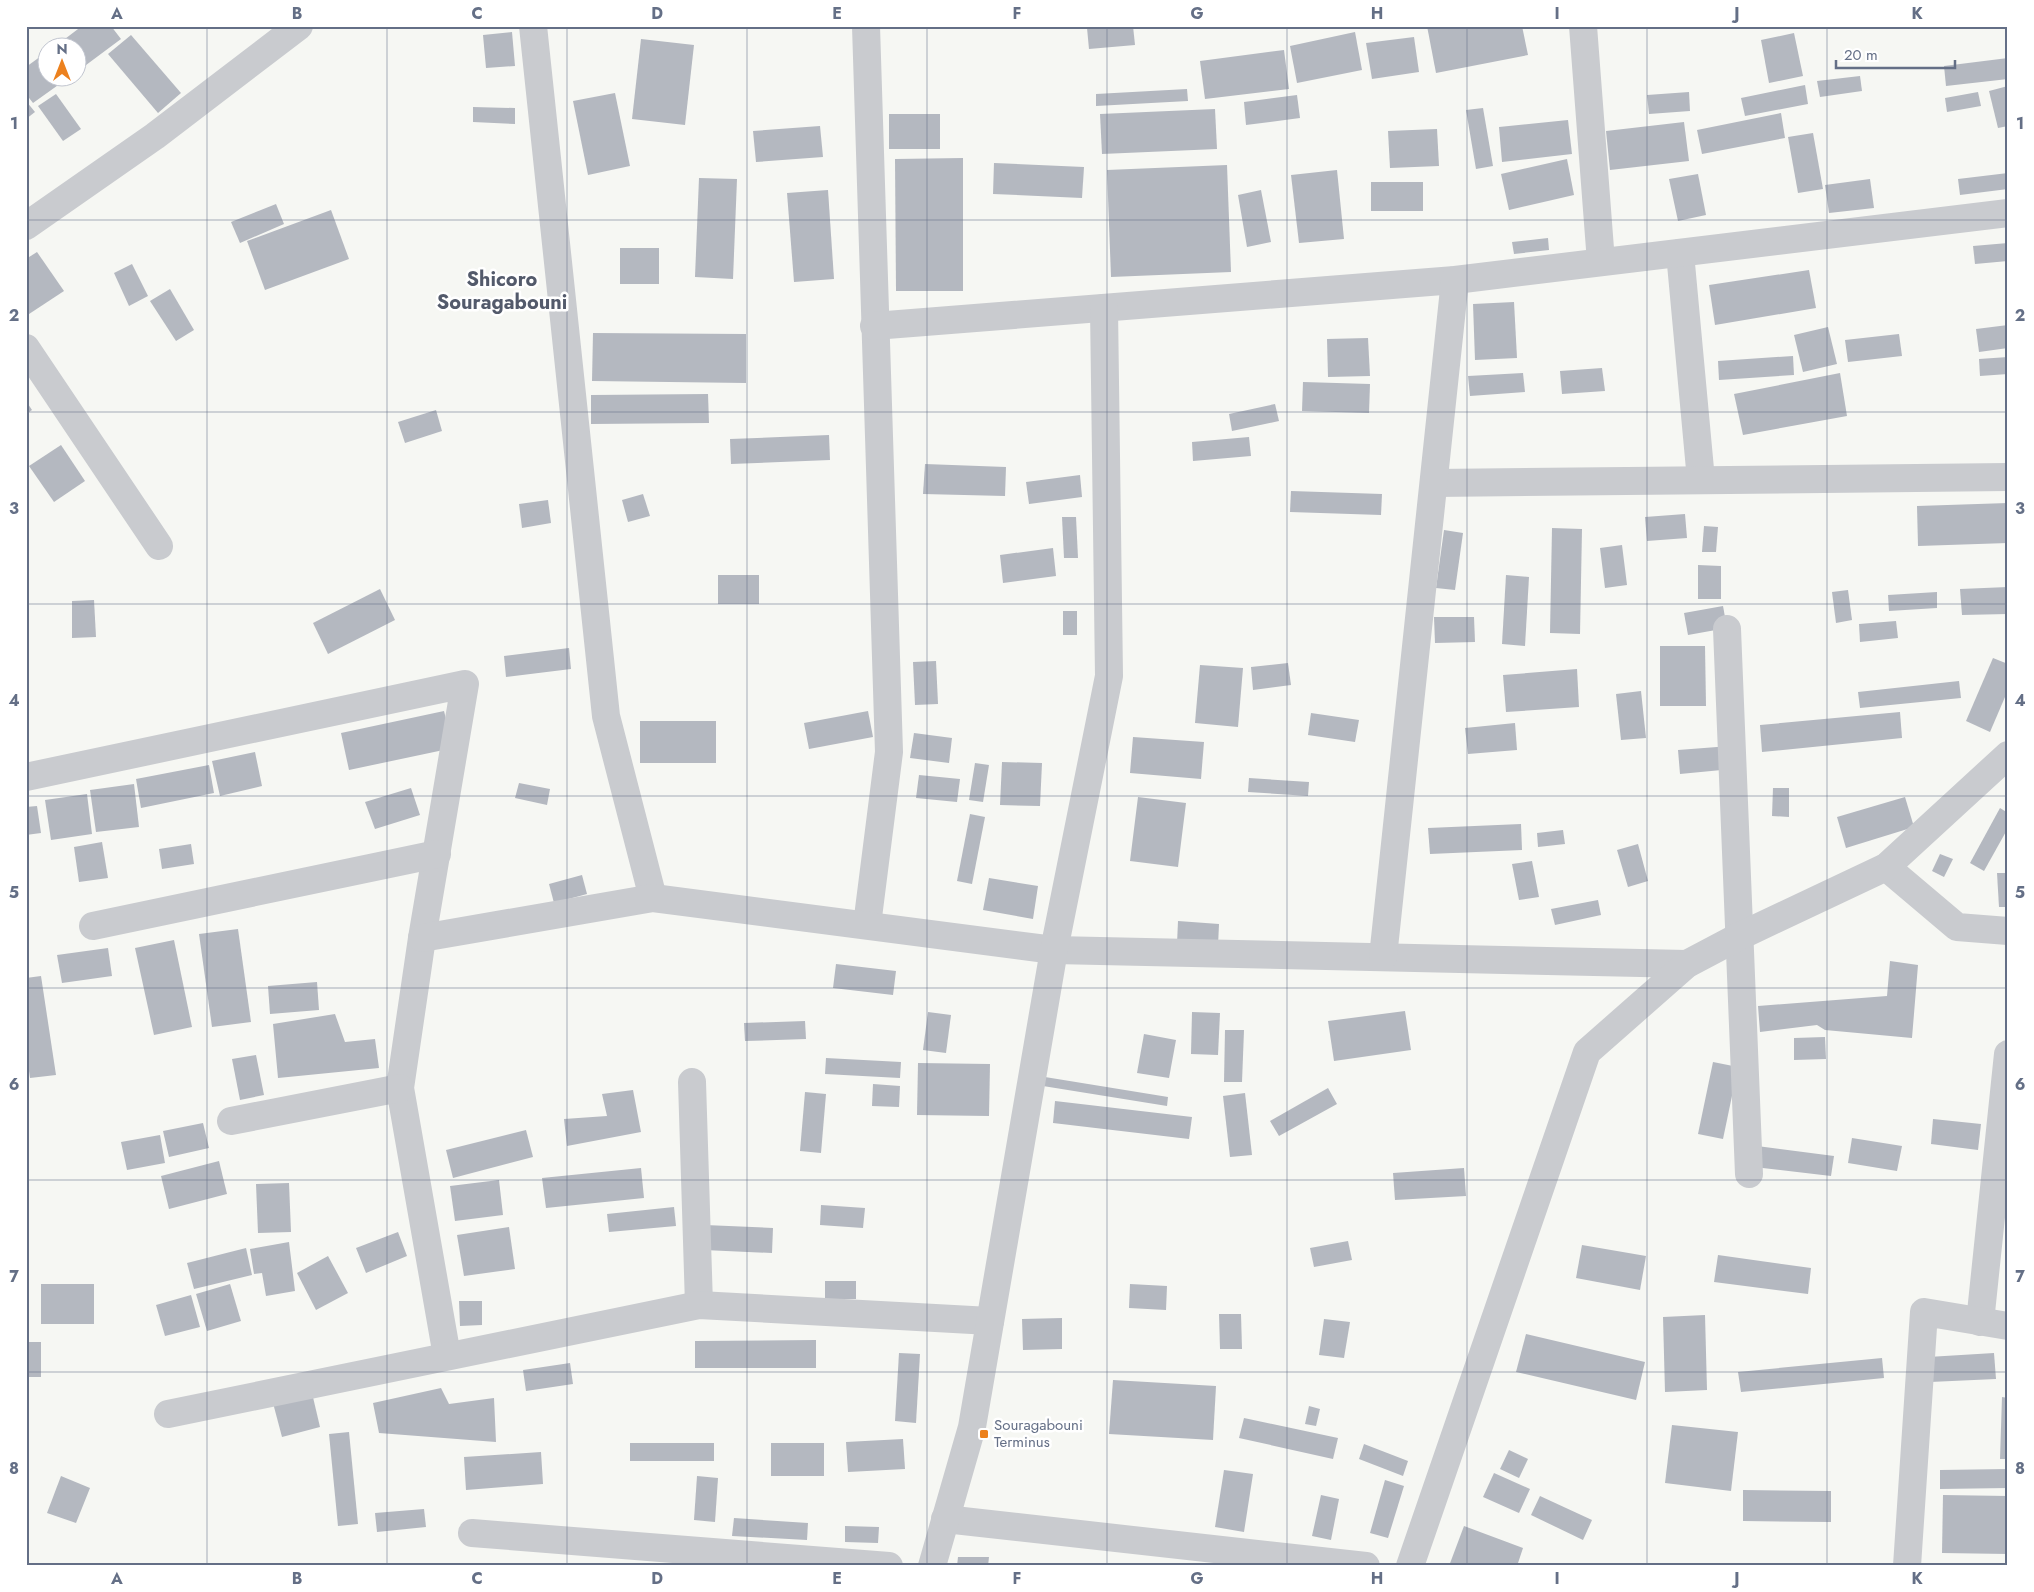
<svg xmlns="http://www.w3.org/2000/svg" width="2034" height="1592" font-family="Jost,sans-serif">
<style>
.building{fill:#b4b8c0}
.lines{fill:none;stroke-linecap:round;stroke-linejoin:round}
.minor{stroke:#c9cbcf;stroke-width:28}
.grid{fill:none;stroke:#646f86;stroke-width:1;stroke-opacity:0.55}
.poi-dot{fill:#ec811e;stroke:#fff;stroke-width:2}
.labels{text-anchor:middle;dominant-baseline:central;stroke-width:5;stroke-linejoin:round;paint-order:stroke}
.poi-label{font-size:15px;fill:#646f86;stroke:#fff;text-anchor:start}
.district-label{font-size:20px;font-weight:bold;fill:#535a6b;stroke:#fff}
.neatline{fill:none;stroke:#646f86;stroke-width:2}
.grid-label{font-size:16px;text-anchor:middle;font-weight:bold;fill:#646f86}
</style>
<rect width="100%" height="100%" fill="#f6f7f3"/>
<g class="building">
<path d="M82,26H111L121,39L78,71V48H53Z"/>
<path d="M1110,26H1133L1135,45L1089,49L1087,28Z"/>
<path d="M1427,26H1522L1528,55L1436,73Z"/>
<path d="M512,32L515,66L486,68L483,35Z"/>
<path d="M1355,32L1362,70L1297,83L1290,46Z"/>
<path d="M1794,33L1803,76L1769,83L1761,40Z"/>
<path d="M131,35L181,93L158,113L108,54Z"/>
<path d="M1414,37L1419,72L1372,79L1366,43Z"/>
<path d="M641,39L694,45L685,125L632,119Z"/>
<path d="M1284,50L1289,89L1205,99L1200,61Z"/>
<path d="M48,51V78H68L33,103L26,94V67Z"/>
<path d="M2008,58V79L1946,86L1944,66Z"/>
<path d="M1860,76L1862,91L1820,97L1817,81Z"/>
<path d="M1805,85L1808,104L1745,116L1741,98Z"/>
<path d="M2008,86V126L1998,128L1989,91Z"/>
<path d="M1187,89L1188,101L1096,106V94Z"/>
<path d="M1689,92L1690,111L1649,114L1647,95Z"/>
<path d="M1978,92L1981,106L1947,112L1945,98Z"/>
<path d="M615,93L630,166L588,175L573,101Z"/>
<path d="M56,94L81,129L63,141L38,106Z"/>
<path d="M1297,95L1300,118L1246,125L1244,102Z"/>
<path d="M26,101L35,112L26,119Z"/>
<path d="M473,107L515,108V124L473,122Z"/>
<path d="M1483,108L1493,166L1476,169L1466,110Z"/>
<path d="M1215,109L1217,149L1102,154L1100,114Z"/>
<path d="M1781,113L1785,138L1702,154L1697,130Z"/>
<rect x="889" y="114" width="51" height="35"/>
<path d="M1568,120L1572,154L1502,162L1499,127Z"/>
<path d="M1684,122L1689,161L1610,170L1606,131Z"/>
<path d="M820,126L823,157L756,162L753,131Z"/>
<path d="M1437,129L1439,166L1390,168L1388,131Z"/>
<path d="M1813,133L1823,189L1798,193L1788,137Z"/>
<path d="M963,158V291H896L895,159Z"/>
<path d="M1567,159L1574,195L1509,210L1501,174Z"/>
<path d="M994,163L1084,167L1082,198L993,194Z"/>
<path d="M1227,165L1231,272L1111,277L1107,170Z"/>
<path d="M1337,170L1344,239L1299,243L1291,175Z"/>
<path d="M2008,173V189L1960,195L1958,179Z"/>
<path d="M1698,174L1706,215L1678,221L1669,179Z"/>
<path d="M699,178L737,179L733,279L695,277Z"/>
<path d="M1870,179L1874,208L1829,213L1825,185Z"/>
<rect x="1371" y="182" width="52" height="29"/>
<path d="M828,190L834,279L794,282L787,193Z"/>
<path d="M1261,190L1271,242L1247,247L1238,195Z"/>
<path d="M276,204L284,224L240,243L231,222Z"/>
<path d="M331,210L349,259L265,290L247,241Z"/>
<path d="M1548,238L1549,250L1514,254L1512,242Z"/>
<path d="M2008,243V261L1975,264L1973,246Z"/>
<rect x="620" y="248" width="39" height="36"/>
<path d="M37,252L64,291L26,316V259Z"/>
<path d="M132,264L148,296L129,306L114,273Z"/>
<path d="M1809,270L1816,308L1715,325L1709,285Z"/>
<path d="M170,289L194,330L176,341L150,301Z"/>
<path d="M1514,302L1517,358L1475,360L1473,304Z"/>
<path d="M2008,325V348L1979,352L1976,329Z"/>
<path d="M1828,327L1837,364L1803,372L1794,335Z"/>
<path d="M593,333L746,334V383L592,381Z"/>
<path d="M1899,334L1902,356L1848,362L1845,340Z"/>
<path d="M1368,338L1370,376L1328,377L1327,339Z"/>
<path d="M1793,356L1794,375L1719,380L1718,361Z"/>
<path d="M2008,357V374L1980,376L1979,359Z"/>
<path d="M1602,368L1605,391L1562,394L1560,371Z"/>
<path d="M1523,373L1525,392L1470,396L1468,376Z"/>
<path d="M1840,373L1847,416L1743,435L1734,394Z"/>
<path d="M1303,382L1370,384L1369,413L1302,411Z"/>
<path d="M708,394L709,423L591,424V395Z"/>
<path d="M26,401L32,410L26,414Z"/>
<path d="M1275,404L1279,421L1232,431L1229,414Z"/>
<path d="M436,410L442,431L405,443L398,422Z"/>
<path d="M829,435L830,460L731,464L730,439Z"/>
<path d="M1249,437L1251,456L1193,461L1192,442Z"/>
<path d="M61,445L85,481L54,502L29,466Z"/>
<path d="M925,464L1006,467L1005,496L923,494Z"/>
<path d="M1080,475L1082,497L1029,504L1026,482Z"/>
<path d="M1291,491L1382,494L1381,515L1290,512Z"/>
<path d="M643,494L650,516L628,522L622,500Z"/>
<path d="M548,500L551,523L522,528L519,504Z"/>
<path d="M2008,503V543L1918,546L1917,506Z"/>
<path d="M1685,514L1687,538L1647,541L1645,517Z"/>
<path d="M1062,517H1076L1078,558H1064Z"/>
<path d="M1704,526L1718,527L1716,552H1702Z"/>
<path d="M1552,528L1582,529L1580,634L1550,633Z"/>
<path d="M1444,530L1463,533L1455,590L1436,588Z"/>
<path d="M1622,545L1627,585L1605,588L1600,548Z"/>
<path d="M1053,548L1056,576L1003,583L1000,555Z"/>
<path d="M1698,565L1721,566V599H1698Z"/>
<rect x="718" y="575" width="41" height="29"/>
<path d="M1506,575L1529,577L1525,646L1502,644Z"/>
<path d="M2008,587V614L1962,615L1960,589Z"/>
<path d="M380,589L395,620L328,654L313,623Z"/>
<path d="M1848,590L1852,620L1836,623L1832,592Z"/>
<path d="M1937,592V608L1889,611L1888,595Z"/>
<path d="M94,600L96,637L72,638V601Z"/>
<path d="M1723,606L1727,628L1688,635L1684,613Z"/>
<rect x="1063" y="611" width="14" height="24"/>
<path d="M1434,617H1474L1475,642L1435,643Z"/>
<path d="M1896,621L1898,638L1860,642L1859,624Z"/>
<path d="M1660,646H1705L1706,706H1660Z"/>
<path d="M569,648L571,669L506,677L504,656Z"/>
<path d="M1993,658L2008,664V690L1990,732L1966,721Z"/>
<path d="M936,661L938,704L915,705L913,662Z"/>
<path d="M1288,663L1291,685L1253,690L1251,667Z"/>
<path d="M1200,665L1243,668L1238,727L1195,723Z"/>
<path d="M1577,669L1579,707L1506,712L1503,675Z"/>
<path d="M1959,681L1961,698L1860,708L1858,692Z"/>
<path d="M1641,691L1646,738L1621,740L1616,694Z"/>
<path d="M444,711L453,748L349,770L341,733Z"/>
<path d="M868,711L873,737L809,749L804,723Z"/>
<path d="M1900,712L1902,738L1762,752L1760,725Z"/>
<path d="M1311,713L1359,720L1355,742L1308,735Z"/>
<rect x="640" y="721" width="76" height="42"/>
<path d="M1515,723L1517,750L1468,754L1465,728Z"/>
<path d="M914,733L952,738L949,763L910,758Z"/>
<path d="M1133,737L1204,742L1201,779L1130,773Z"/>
<path d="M1730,746L1732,769L1680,774L1678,750Z"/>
<path d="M255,752L262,786L220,796L212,761Z"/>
<path d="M1002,762L1042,763L1040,806L1000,805Z"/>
<path d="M975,763L989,765L983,802L969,800Z"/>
<path d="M209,765L214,793L141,808L136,779Z"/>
<path d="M919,775L960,779L957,802L916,798Z"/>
<path d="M1249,778L1309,782L1308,796L1248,792Z"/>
<path d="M519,783L550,789L547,805L515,798Z"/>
<path d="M134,784L139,827L96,832L90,790Z"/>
<path d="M411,788L420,815L375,829L365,802Z"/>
<path d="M1773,788H1789V817L1772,816Z"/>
<path d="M87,794L92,834L51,840L45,800Z"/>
<path d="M1138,797L1186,803L1178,867L1130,861Z"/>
<path d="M1905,797L1914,827L1846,848L1837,817Z"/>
<path d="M37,806L41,833L26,835V807Z"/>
<path d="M2000,808L2008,813V828L1984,871L1970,863Z"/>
<path d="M970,814L985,817L972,884L957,881Z"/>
<path d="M1521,824L1522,850L1430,854L1428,828Z"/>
<path d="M1563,830L1565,844L1538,847L1537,833Z"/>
<path d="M102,842L108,878L79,882L74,847Z"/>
<path d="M191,844L194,864L162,869L159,849Z"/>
<path d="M1638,844L1648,881L1628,887L1617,850Z"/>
<path d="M1940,854L1953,859L1944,877L1932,871Z"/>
<path d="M1532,861L1539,897L1519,900L1512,864Z"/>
<path d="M1997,873H2008V907H1999Z"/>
<path d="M582,875L587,894L554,903L549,884Z"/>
<path d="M989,878L1038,886L1033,919L983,910Z"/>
<path d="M1598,900L1601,915L1555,925L1551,909Z"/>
<path d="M1178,921L1219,924L1218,946L1177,944Z"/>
<path d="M238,929L251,1022L212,1027L199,934Z"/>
<path d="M174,940L192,1027L154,1035L135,948Z"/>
<path d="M108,948L112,976L62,983L57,955Z"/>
<path d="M1890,961L1918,965L1912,1038L1825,1030L1817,1025L1760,1032L1758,1006L1887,996Z"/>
<path d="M836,964L896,971L893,995L833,988Z"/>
<path d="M41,976L56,1075L30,1078L26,1050V978Z"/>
<path d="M317,982L319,1010L270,1014L268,986Z"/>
<path d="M1405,1011L1411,1050L1334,1061L1328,1021Z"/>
<path d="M928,1012L951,1015L946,1053L923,1050Z"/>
<path d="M1192,1012L1220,1013L1218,1055L1191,1054Z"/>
<path d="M335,1014L345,1042L375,1039L379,1068L278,1078L273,1024Z"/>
<path d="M805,1021L806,1039L745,1041L744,1023Z"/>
<path d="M1225,1030H1244L1242,1082H1224Z"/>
<path d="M1144,1034L1176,1040L1169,1078L1137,1073Z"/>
<path d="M1825,1037L1826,1059L1794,1060V1038Z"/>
<path d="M256,1055L264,1095L240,1100L232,1059Z"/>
<path d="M826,1058L901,1062L900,1078L825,1074Z"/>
<path d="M1713,1062L1738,1067L1723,1139L1698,1134Z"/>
<path d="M918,1063L990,1064L989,1116L917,1115Z"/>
<path d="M1045,1077L1168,1097L1167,1106L1043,1086Z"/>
<path d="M873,1084L900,1086L899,1107L872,1106Z"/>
<path d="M1328,1088L1337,1104L1279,1136L1270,1121Z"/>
<path d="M633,1090L641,1132L567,1146L564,1119L607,1116L602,1094Z"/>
<path d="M805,1092L826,1094L821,1153L800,1151Z"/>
<path d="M1245,1093L1252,1155L1230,1157L1223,1096Z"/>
<path d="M1055,1101L1192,1117L1189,1139L1053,1123Z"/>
<path d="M1933,1119L1981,1124L1978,1150L1931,1144Z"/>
<path d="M203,1123L209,1148L169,1157L163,1131Z"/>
<path d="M526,1130L533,1157L453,1178L446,1150Z"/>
<path d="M160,1135L165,1163L127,1170L121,1142Z"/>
<path d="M1852,1138L1902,1146L1897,1171L1848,1163Z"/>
<path d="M1757,1146L1834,1156L1831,1176L1754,1167Z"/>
<path d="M219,1161L227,1194L169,1209L161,1176Z"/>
<path d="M641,1168L644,1198L546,1208L542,1178Z"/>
<path d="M1464,1168L1466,1196L1395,1200L1393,1173Z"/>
<path d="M499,1180L503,1215L455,1221L450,1186Z"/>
<path d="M289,1183L291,1232L258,1233L256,1184Z"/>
<path d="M821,1205L865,1208L863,1228L820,1225Z"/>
<path d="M674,1207L676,1226L609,1232L607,1214Z"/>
<path d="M705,1225L773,1228L772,1253L704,1250Z"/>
<path d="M509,1227L515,1269L464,1276L457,1235Z"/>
<path d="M398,1232L407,1256L366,1273L356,1248Z"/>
<path d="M1348,1241L1352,1260L1314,1267L1310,1248Z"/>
<path d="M289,1242L295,1291L266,1296L262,1273L254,1274L250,1249Z"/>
<path d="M1582,1245L1646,1256L1640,1290L1576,1278Z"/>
<path d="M246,1248L252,1275L194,1289L187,1263Z"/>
<path d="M1718,1255L1811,1268L1808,1294L1714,1282Z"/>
<path d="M328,1256L348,1293L316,1310L297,1273Z"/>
<rect x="825" y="1281" width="31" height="18"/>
<rect x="41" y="1284" width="53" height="40"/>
<path d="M230,1284L241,1321L207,1331L196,1294Z"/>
<path d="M1130,1284L1167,1286L1166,1310L1129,1308Z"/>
<path d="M191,1295L200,1327L165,1336L156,1305Z"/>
<path d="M459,1301H482V1325L460,1326Z"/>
<path d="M1219,1314H1241L1242,1349H1220Z"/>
<path d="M1705,1315L1707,1390L1665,1392L1663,1317Z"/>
<path d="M1062,1318V1349L1023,1350L1022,1319Z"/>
<path d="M1324,1319L1350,1322L1344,1358L1319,1355Z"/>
<path d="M1526,1334L1645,1362L1636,1400L1516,1372Z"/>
<path d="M816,1340V1368H695V1341Z"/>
<rect x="26" y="1342" width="15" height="35"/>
<path d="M899,1353L920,1354L916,1423L895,1421Z"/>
<path d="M1994,1353L1996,1379L1930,1382L1928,1357Z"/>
<path d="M1882,1358L1884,1378L1741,1392L1738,1372Z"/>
<path d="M570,1363L573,1384L526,1391L523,1370Z"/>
<path d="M1113,1380L1216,1386L1213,1440L1109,1434Z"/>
<path d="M441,1388L449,1404L494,1398L496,1442L379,1433L373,1403Z"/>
<path d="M312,1393L320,1427L282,1437L273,1403Z"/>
<path d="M2002,1397L2008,1398V1459H2000Z"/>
<path d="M1309,1406L1320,1409L1316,1426L1305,1424Z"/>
<path d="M1244,1418L1338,1438L1333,1459L1239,1438Z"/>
<path d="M1672,1425L1738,1432L1731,1491L1665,1483Z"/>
<path d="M349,1432L358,1524L338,1526L329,1434Z"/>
<path d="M903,1439L905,1469L848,1472L846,1442Z"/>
<rect x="630" y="1443" width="84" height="18"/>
<rect x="771" y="1443" width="53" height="33"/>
<path d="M1364,1444L1408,1461L1403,1476L1359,1459Z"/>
<path d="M1509,1450L1528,1459L1519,1478L1500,1469Z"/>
<path d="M541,1452L543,1484L466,1490L464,1457Z"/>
<path d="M2008,1469V1488L1940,1489V1470Z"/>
<path d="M1224,1470L1253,1474L1244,1532L1215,1527Z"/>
<path d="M1494,1473L1530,1489L1519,1513L1483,1497Z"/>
<path d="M61,1476L90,1488L76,1523L47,1513Z"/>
<path d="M697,1476L718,1478L715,1522L694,1520Z"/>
<path d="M1385,1480L1404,1486L1388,1538L1370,1533Z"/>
<path d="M1743,1490L1831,1491V1522L1743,1521Z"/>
<path d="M1321,1495L1339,1499L1331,1540L1312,1536Z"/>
<path d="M1943,1495L2008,1496V1554L1942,1553Z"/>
<path d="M1540,1496L1592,1520L1583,1540L1531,1515Z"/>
<path d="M424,1509L426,1527L377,1532L375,1513Z"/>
<path d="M734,1518L808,1523L807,1540L732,1536Z"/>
<path d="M845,1526L879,1527L878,1543L845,1542Z"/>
<path d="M1464,1526L1523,1548L1517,1566H1449Z"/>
<path d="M958,1557H989L988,1566H957Z"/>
</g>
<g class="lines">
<g class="minor">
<path d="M533,26L606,716L653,898"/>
<path d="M866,26L889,752L867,925"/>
<path d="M1583,26L1601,262"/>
<path d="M26,226L155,136L299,26"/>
<path d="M1680,253L1701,480"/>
<path d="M874,326L1455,280L2008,213"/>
<path d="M26,348L159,546"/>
<path d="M1434,483L2008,477"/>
<path d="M1727,629L1749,1174"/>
<path d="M26,777L465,684L422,938L400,1088L447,1356"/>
<path d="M1886,867L1957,927L2008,931"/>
<path d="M93,926L437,854"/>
<path d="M422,938L653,898L1054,950L1687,964"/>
<path d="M1383,957L1455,280"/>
<path d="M692,1082L699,1305"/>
<path d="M231,1121L400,1088"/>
<path d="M1980,1322L2008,1054"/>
<path d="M168,1414L699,1305L990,1321"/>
<path d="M945,1519L1366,1566"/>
<path d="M472,1533L889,1566"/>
<path d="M932,1566L972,1427L1054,950L1109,676L1104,308"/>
<path d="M1410,1566L1587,1052L1687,964L1740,936L1886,867L2008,755"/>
<path d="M1907,1566L1924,1312L2008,1326"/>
</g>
</g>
<path class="grid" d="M207,26V1566M387,26V1566M567,26V1566M747,26V1566M927,26V1566M1107,26V1566M1287,26V1566M1467,26V1566M1647,26V1566M1827,26V1566M26,220H2008M26,412H2008M26,604H2008M26,796H2008M26,988H2008M26,1180H2008M26,1372H2008"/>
<rect class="poi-dot" x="979" y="1429" width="10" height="10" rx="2.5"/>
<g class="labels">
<g class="poi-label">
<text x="994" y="1425">Souragabouni<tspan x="994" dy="17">Terminus</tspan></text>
</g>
<g class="district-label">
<text x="502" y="279">Shicoro<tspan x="502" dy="23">Souragabouni</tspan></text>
</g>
</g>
<rect width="2034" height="1592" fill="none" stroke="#ffffff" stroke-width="55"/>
<g transform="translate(62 62)"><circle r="24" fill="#ffffff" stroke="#c1c5cf"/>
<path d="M0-4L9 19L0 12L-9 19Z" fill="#ec811e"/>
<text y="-8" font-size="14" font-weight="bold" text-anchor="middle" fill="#646f86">N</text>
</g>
<path d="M1836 60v8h119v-8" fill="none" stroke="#646f86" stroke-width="2.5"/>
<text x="1844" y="60" font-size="15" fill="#646f86" stroke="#ffffff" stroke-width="4" paint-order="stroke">20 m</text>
<rect x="28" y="28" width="1978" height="1536" class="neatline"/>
<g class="grid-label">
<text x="117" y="19">A</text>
<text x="297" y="19">B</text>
<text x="477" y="19">C</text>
<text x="657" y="19">D</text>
<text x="837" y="19">E</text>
<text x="1017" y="19">F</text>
<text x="1197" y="19">G</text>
<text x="1377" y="19">H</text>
<text x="1557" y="19">I</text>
<text x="1737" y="19">J</text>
<text x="1917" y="19">K</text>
<text x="14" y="129">1</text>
<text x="2020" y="129">1</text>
<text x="14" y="321">2</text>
<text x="2020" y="321">2</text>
<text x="14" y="514">3</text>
<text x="2020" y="514">3</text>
<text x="14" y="706">4</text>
<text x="2020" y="706">4</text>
<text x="14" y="898">5</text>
<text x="2020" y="898">5</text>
<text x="14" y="1090">6</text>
<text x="2020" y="1090">6</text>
<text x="14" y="1282">7</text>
<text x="2020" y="1282">7</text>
<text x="14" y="1474">8</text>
<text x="2020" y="1474">8</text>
<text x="117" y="1584">A</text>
<text x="297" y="1584">B</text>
<text x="477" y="1584">C</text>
<text x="657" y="1584">D</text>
<text x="837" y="1584">E</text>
<text x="1017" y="1584">F</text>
<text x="1197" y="1584">G</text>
<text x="1377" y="1584">H</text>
<text x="1557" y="1584">I</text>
<text x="1737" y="1584">J</text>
<text x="1917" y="1584">K</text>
</g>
</svg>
